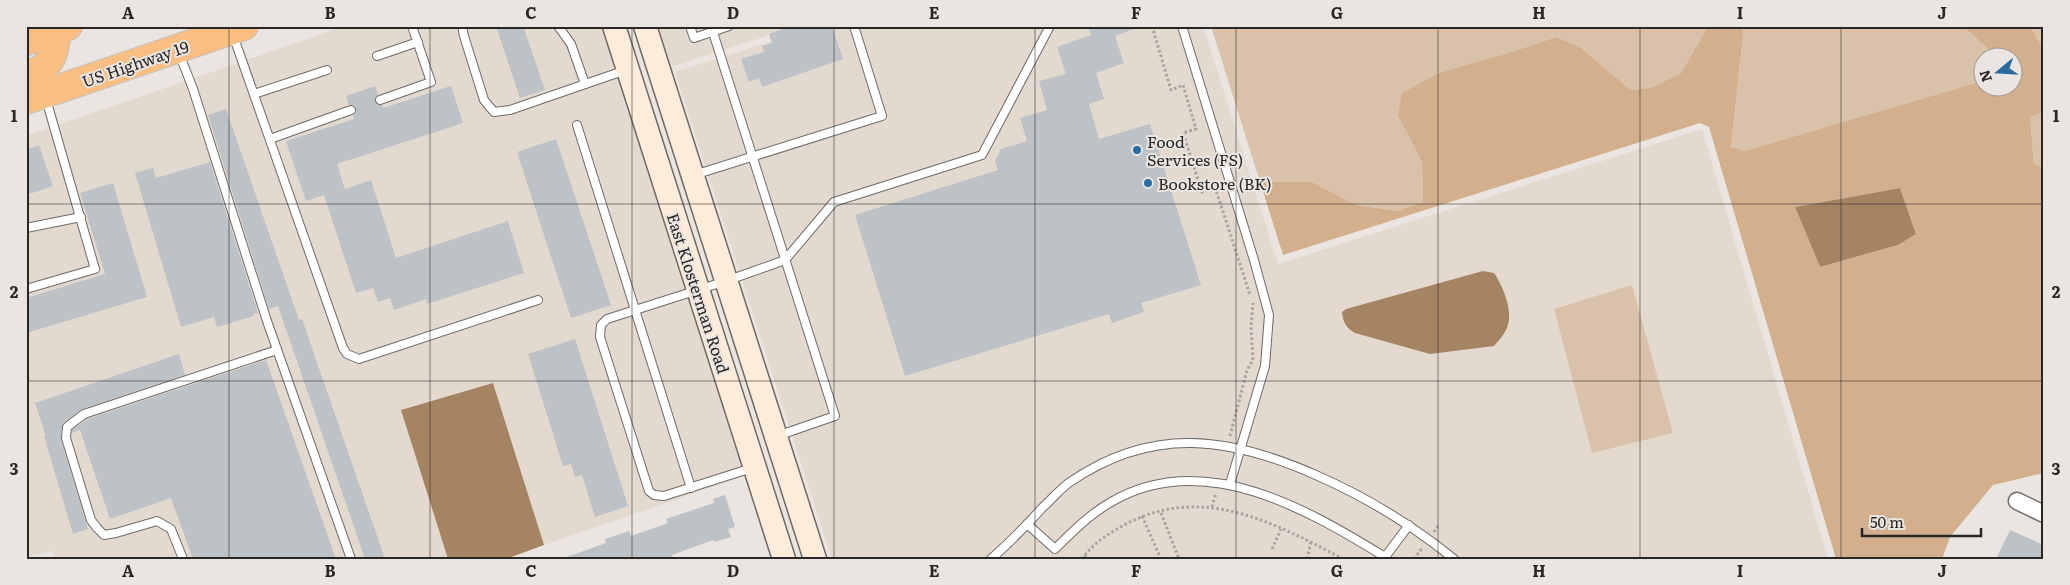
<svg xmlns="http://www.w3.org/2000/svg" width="2070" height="585" font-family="Literata,serif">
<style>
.built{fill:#e4d9cf}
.green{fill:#dac2aa}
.forest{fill:#d2b08e;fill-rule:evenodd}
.water{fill:#a48463}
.building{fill:#bdc2c6}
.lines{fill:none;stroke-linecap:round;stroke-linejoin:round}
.lane-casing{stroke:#6f6a66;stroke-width:10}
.street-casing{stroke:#6f6a66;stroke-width:19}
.secondary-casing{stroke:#6f6a66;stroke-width:25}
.highway-casing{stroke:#c3c3c2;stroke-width:30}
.path{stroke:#a8a4a0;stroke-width:3;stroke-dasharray:2.5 2.5;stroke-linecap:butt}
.lane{stroke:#fff;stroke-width:8}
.street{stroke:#fff;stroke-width:16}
.secondary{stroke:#fdecda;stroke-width:22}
.highway{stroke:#f8be82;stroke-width:28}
.grid{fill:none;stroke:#292725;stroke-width:1;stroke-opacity:0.55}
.poi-dot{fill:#296ca1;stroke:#eae5e0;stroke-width:2}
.labels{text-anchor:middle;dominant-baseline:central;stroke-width:4;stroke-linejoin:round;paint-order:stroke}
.street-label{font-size:16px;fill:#292725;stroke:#eae5e0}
.poi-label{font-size:16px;fill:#292725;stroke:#eae5e0;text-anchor:start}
.neatline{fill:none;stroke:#292725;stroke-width:2}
.grid-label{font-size:16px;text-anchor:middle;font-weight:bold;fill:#292725}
</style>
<rect width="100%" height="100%" fill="#eae5e0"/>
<g class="built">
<path d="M345,26H604L747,475L544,545L493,383L401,410L448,559H54L52,551L26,557V136Z"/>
<path d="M655,26H798L673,66L669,71Z"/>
<path d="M820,26H1203L1278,264L1702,129L1828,559H832L675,72Z"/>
</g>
<g class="green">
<path d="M1211,26H1708L1681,73L1650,88L1631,90L1579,46L1556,37L1502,55L1398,116L1422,162L1423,202L1398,211L1356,205L1312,182H1260Z"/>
<path d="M1744,26H1962L1998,57L1982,58V81L1744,151L1731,148Z"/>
<path d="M2030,26H2044V51Z"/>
<path d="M2044,111V168L2034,164L2030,116Z"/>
<path d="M1632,285L1673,433L1592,453L1554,309Z"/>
</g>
<path class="forest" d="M1708,26H1744L1731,147L1744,151L1982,81V88H2012L2014,71L2012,58L1998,57L1962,26H2030L2044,51V111L2030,117L2034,164L2044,168V473L1993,485L1950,537L1942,559H1836L1709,127L1700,123L1283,255L1260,182H1312L1356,205L1398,211L1423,202L1422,162L1398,116L1402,93L1439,73L1502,55L1556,37L1579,46L1631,90L1650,88L1681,73ZM1900,188L1916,234L1898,245L1820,267L1795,207Z"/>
<g class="water">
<path d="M1900,188L1916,234L1898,245L1820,267L1795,207Z"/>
<path d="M1483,271L1494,273C1503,286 1515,314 1506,330C1503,336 1498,341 1494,346L1430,354L1355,333C1346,328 1343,322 1342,312L1346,309Z"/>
<path d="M493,383L544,545L506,559H448L401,410Z"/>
</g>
<g class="building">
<path d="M496,26H523L545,90L520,98Z"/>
<path d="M791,26H832L843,59L762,87L759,78L749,82L741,59L764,52L762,46L772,43L769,34Z"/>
<path d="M1088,26H1137V28L1115,36L1124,63L1096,73L1104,99L1089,104L1099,139L1150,124L1201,285L1141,303L1144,312L1112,323L1109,314L905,376L855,215L998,170L995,161L1001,149L1027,141L1020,118L1047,110L1039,81L1066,74L1057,47L1091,35Z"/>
<path d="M375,86L378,95L375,101L377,105H382L383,108L451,86L463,123L337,164L345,189L371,180L396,258L508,221L524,273L427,304L426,299L394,310L390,298L378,302L373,288L356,293L324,195L306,201L286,141L354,119L353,115L356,109L354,105H349L346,96Z"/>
<path d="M226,109L299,320L302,319L385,559H365L278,306L269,309L208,115Z"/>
<path d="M556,139L611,305L571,318L517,152Z"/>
<path d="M39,145L53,186L26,195V150Z"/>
<path d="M210,162L258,313L253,314L254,316L217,327L214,317L181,327L135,173L153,168L156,178Z"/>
<path d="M113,183L147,297L26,333V298L105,274L80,193Z"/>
<path d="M575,339L628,506L595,517L582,475L575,477L571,464L563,466L528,354Z"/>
<path d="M179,354L185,375L82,409L62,424L61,440L88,529L73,534L44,436H46L35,403Z"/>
<path d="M266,360L336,559H193L171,498L110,519L80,430L72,433V430L87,419Z"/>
<path d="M725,495L735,527L728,529L731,537L714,542L713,540L672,555L673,559H568L567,557L606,543L605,539L629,531L631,536L668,523L666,519L714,503L713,499Z"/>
<path d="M2010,530L2044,545V559H1996Z"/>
</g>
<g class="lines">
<defs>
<g id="lane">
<path d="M462,26L464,36L484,100L494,112L510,110L626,70"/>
<path d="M558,26L571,44L585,84"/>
<path d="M690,26L694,38L729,26"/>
<path d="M711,26L835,416L777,436"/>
<path d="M1182,26L1254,260L1269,315L1265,366L1230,484"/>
<path d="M233,35L343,348L347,354L359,359L538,300"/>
<path d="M179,53L193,89L267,321L351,559"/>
<path d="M377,56L418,42"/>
<path d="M254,94L327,70"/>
<path d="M380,100L431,82L412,26"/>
<path d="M577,125L691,488"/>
<path d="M270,139L351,110"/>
<path d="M694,175L882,116L854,26"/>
<path d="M26,228L81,217"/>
<path d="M26,289L95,269L46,99"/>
<path d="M752,468L664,496L654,495L649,491L600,337L601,325L607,319L726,281L785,260L834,202L982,155L1050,26"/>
<path d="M1027,524L1055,549C1073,531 1091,513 1113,501C1204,449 1307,509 1385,557L1409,525"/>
<path d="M183,559L171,529L157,521L116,533L104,535L97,528L91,520L66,438L67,427L84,414L277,350"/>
<path d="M991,559C1009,543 1026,526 1042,508C1051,500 1060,489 1070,482C1153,425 1231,437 1318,476C1368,498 1412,525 1454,559"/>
</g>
<path id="street" d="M2017,501L2044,514"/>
<g id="secondary">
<path d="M614,26L784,559"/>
<path d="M645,26L815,559"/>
</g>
<g id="highway">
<path d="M26,41L68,26"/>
<path d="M26,76C52,67 55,55 57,30"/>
<path d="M26,100L244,26"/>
</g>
</defs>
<use href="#lane" class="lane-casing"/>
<use href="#street" class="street-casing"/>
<use href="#secondary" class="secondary-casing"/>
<use href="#highway" class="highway-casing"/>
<g class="path">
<path d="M1152,26L1171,90L1183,85L1196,129L1183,133L1202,192L1215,187L1250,295"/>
<path d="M1230,436L1247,370L1253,360L1251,327L1253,303"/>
<path d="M1212,507L1216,493"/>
<path d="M1161,513L1179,559"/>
<path d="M1142,516L1161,559"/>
<path d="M1434,532L1438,526"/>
<path d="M1272,549L1281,529"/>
<path d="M1084,556L1090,559"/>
<path d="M1082,559C1094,542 1112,531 1130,522C1205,485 1275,523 1343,559"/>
<path d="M1307,559L1311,542"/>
<path d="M1414,559L1423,547"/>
</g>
<use href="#lane" class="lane"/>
<use href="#street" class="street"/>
<use href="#secondary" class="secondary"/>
<use href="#highway" class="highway"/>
</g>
<path class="grid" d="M229,26V559M430,26V559M632,26V559M834,26V559M1035,26V559M1236,26V559M1438,26V559M1640,26V559M1841,26V559M26,204H2044M26,381H2044"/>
<g class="poi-dot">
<circle cx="1137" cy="150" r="5"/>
<circle cx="1148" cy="183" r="5"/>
</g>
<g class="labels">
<g class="street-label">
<text transform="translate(135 63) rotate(-19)">US Highway 19</text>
<text transform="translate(699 293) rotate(72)">East Klosterman Road</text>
</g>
<g class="poi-label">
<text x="1147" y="141">Food<tspan x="1147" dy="18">Services (FS)</tspan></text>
<text x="1158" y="183">Bookstore (BK)</text>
</g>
</g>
<rect width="2070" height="585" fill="none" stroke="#eae5e0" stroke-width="55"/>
<g transform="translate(1998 72) rotate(252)"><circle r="24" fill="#eae5e0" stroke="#9d9995"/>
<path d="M0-4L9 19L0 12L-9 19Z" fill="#296ca1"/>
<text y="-8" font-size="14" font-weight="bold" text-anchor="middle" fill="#292725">N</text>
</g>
<path d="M1862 528v8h119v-8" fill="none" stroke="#292725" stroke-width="2.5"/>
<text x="1870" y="528" font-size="15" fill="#292725" stroke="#eae5e0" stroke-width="4" paint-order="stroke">50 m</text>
<rect x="28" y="28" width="2014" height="530" class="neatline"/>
<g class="grid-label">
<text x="128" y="19">A</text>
<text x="330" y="19">B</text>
<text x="531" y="19">C</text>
<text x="733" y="19">D</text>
<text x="934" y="19">E</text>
<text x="1136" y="19">F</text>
<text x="1337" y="19">G</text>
<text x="1539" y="19">H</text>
<text x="1740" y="19">I</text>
<text x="1942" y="19">J</text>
<text x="14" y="122">1</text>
<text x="2056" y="122">1</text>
<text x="14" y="298">2</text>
<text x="2056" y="298">2</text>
<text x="14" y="475">3</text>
<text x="2056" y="475">3</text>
<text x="128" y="577">A</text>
<text x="330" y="577">B</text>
<text x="531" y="577">C</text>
<text x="733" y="577">D</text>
<text x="934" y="577">E</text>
<text x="1136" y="577">F</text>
<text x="1337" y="577">G</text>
<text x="1539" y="577">H</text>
<text x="1740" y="577">I</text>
<text x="1942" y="577">J</text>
</g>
</svg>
